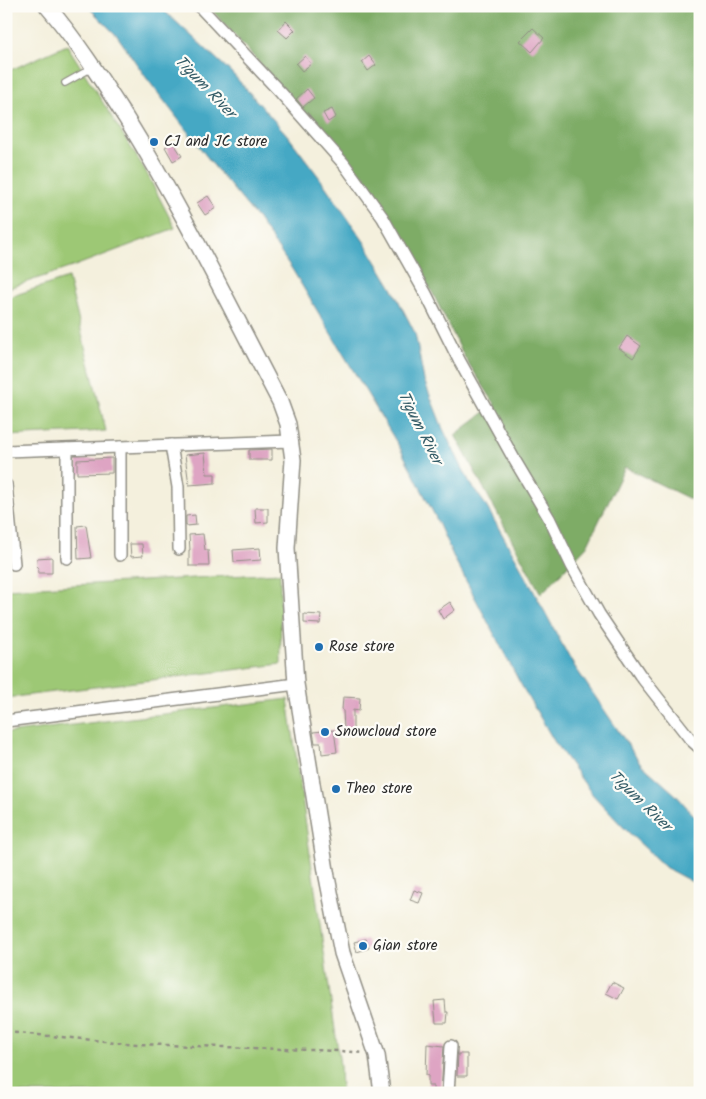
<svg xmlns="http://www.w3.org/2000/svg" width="706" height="1099" font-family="Kalam,sans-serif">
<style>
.green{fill:#9dc875;stroke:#647a50}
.forest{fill:#7eac66;stroke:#546c48}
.water{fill:#44a8c4;stroke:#386a78}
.building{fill:#dea4c3}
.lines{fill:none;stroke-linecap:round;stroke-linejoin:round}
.service-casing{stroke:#908e84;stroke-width:8}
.minor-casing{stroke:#908e84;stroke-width:14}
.tertiary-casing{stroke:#908e84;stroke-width:18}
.path{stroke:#908e84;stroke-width:2.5;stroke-dasharray:4 4;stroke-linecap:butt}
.service{stroke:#fff;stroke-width:5.5}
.minor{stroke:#fff;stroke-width:11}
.tertiary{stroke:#fff;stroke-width:15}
.poi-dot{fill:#1f6fb2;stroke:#fdfcf7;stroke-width:2}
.labels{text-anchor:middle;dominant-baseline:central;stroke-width:4.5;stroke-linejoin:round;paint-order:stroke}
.poi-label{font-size:15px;fill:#2b2b2b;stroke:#fdfcf7;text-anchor:start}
.water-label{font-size:16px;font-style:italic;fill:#355d68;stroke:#fdfcf7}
</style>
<rect width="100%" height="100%" fill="#fdfcf7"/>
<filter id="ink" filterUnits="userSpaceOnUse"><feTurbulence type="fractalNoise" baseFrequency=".02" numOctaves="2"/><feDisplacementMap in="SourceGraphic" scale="10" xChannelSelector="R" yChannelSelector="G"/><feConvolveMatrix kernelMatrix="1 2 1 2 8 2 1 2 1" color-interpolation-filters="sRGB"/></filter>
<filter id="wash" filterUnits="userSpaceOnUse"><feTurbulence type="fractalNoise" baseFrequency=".0096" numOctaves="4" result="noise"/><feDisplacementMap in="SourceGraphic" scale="20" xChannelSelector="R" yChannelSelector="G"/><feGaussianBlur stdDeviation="1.12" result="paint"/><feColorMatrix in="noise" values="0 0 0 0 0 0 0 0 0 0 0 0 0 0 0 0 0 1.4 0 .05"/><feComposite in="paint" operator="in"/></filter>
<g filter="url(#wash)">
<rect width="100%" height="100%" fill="#f4f0dd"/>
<g class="green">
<path d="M67,45L145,170L175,228L72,267L6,289V72Z"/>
<path d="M68,278L106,431L6,436V298Z"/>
<path d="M280,573L281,664L6,698V589Z"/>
<path d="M288,699L340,1065L341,1093H6V733Z"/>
</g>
<path class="forest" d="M208,6H700V504L625,467L587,546L541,594L455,435L495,404L465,358L432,292L388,216L350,164Z"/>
<path class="water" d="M87,6H159L231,72L288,136L319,177L365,243L392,288L415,333L424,380L443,429L469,481L485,504L523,571L571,661L641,764L676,795L700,822V886L666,868L625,829L592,794L554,741L520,683L454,558L435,516L400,448L292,269L258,219L214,166L145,76L118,37Z"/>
<g id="blocks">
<g class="building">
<path d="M286,21L295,30L287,38L278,30Z"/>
<path d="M533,28L544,38L532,52L520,41Z"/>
<path d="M305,56L311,64L302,71L296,64Z"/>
<path d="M369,56L376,65L368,71L362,62Z"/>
<path d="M307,89L314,98L303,107L296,99Z"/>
<path d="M332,109L336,117L328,122L323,113Z"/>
<path d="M173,142L182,156L173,161L165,147Z"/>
<path d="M208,196L216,208L205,215L197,203Z"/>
<path d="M627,336L641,346L633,358L619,348Z"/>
<path d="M272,449V460H249V450Z"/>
<path d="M205,453L207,474H215V483L189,485L185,455Z"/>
<path d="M112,458V473L77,474V460Z"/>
<path d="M255,508H268V522L256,523Z"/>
<path d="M195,515L196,525L186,526V516Z"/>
<path d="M86,525L91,558L78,559L77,526Z"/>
<path d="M203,534L205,550H208L209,566H189V550H190L189,535Z"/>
<path d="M130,544H142L143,556L131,557Z"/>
<path d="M260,548L261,560L234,562L233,550Z"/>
<path d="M52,557V573H38L37,558Z"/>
<path d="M450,602L455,610L443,619L438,610Z"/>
<path d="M304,614L321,615L320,624L304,623Z"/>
<path d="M343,697L360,698L359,711L353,710V730H344L343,710H342Z"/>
<path d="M334,730L337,752L322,754L321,743H315L313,732Z"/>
<path d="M414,890L423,893L419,903L410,900Z"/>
<path d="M366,939L369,948L357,952L354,942Z"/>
<path d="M612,982L624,988L618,999L606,993Z"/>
<path d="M445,1000L446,1012H448L447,1023H436L434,1001Z"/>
<path d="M427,1044L444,1046L441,1093H433V1086H428V1075H426Z"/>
<path d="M458,1054H467V1076H457Z"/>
</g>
</g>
</g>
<g filter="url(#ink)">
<use href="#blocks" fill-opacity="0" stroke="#908e84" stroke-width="1"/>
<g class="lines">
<defs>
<path id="service" d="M65,83L92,68"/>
<g id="minor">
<path d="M199,6L281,93L344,164L383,218L426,294L459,360L514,459L549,518L572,566L599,614L640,675L691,740L700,748"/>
<path d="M171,445L178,487L179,549"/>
<path d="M67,449V558"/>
<path d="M6,451L291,441"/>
<path d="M6,485L14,564"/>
<path d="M120,555V447"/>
<path d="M6,721L296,684"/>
<path d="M448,1093L451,1046"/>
</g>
<path id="tertiary" d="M47,6C77,41 101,79 126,118C183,210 230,307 280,402L288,424L293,460L287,548L296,684L327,877L342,953L377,1055L382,1093"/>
</defs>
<use href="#service" class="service-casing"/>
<use href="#minor" class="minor-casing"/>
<use href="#tertiary" class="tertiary-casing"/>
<path class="path" d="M6,1032L137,1044L340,1051L364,1053"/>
<use href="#service" class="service"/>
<use href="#minor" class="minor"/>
<use href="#tertiary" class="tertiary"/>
</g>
</g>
<g class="poi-dot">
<circle cx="154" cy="142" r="5"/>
<circle cx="319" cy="647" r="5"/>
<circle cx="325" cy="732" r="5"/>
<circle cx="336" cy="789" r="5"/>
<circle cx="363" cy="946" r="5"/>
</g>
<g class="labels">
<g class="poi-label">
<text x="164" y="142">CJ and JC store</text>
<text x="329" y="647">Rose store</text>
<text x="335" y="732">Snowcloud store</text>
<text x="346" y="789">Theo store</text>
<text x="373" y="946">Gian store</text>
</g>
<g class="water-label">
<text transform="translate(205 87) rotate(46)">Tigum River</text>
<text transform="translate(420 428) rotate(63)">Tigum River</text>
<text transform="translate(640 801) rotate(44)">Tigum River</text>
</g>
</g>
<rect width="706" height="1099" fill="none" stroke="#fdfcf7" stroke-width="25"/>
</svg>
